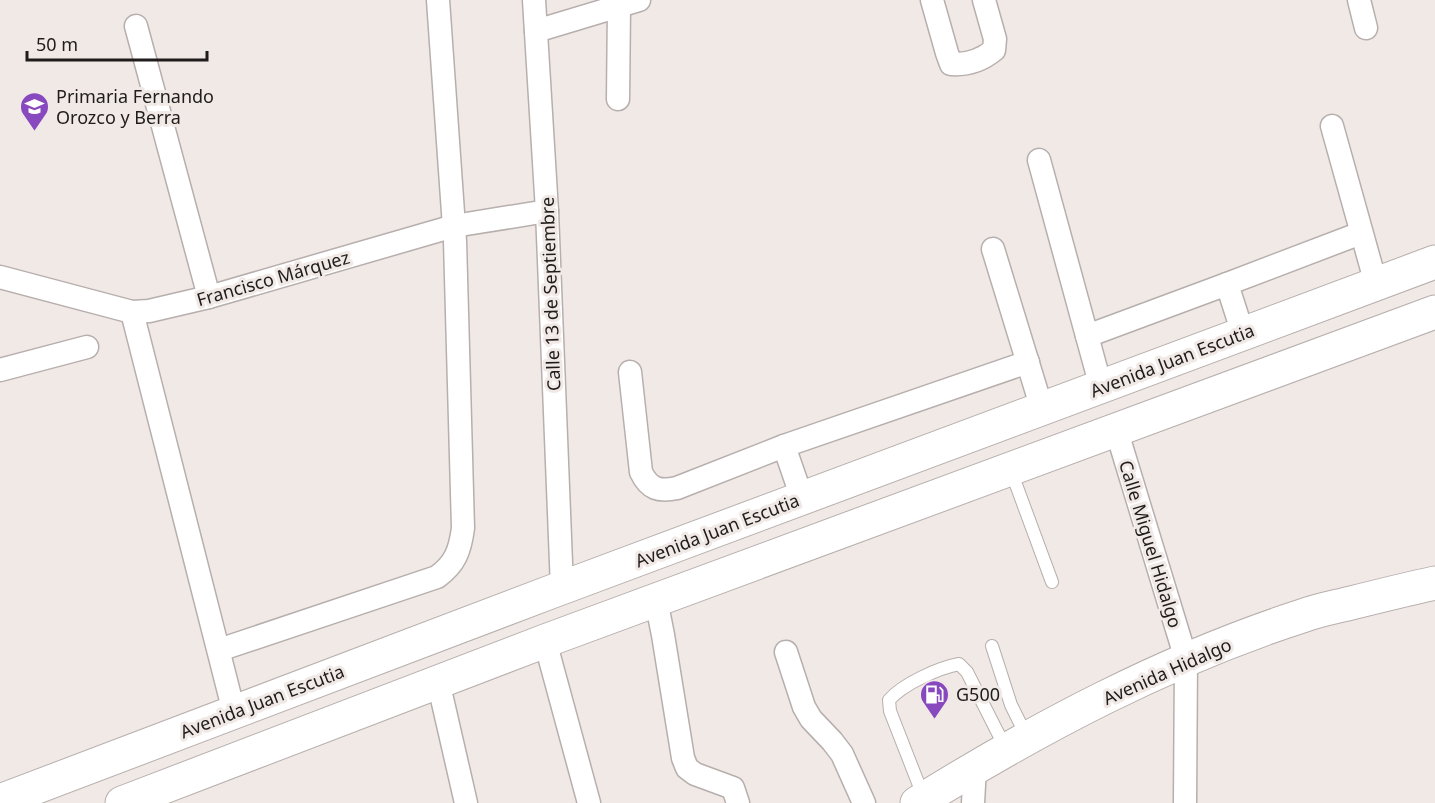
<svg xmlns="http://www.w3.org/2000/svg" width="1435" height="803" font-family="'Noto Sans',sans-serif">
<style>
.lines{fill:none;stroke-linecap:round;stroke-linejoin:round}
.lane-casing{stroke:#b7afad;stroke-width:14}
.street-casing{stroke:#b7afad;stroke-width:25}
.secondary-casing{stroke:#b7afad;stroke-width:35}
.lane{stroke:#fff;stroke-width:12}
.street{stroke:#fff;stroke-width:22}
.secondary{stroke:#fff;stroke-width:33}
.labels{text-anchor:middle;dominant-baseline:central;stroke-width:6;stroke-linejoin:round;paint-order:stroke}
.poi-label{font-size:18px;fill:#1f1c1b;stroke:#f1e9e6;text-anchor:start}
.street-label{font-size:18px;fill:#1f1c1b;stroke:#f1e9e6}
</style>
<rect width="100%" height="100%" fill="#f1e9e6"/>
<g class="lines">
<defs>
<g id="lane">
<path d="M1011,471L1052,582"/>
<path d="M992,646L1011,705L1027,737"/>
<path d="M924,798L890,711L889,700C903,684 938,668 959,664L967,672L1006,749"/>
</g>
<g id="street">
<path d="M534,0L547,211L562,588"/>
<path d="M932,0L947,53L951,64C967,65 982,60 994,50L995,39L984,0"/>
<path d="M1359,0L1366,28"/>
<path d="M136,26L209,297"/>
<path d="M536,31L639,0"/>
<path d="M618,99L619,6"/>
<path d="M1332,126L1376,284"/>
<path d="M1039,160L1087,336L1227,284L1361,233"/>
<path d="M993,249L1042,409"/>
<path d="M0,277L132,312L149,311L209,297L454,226L547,211"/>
<path d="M1227,284L1243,334"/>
<path d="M132,312L234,712"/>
<path d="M1087,336L1101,387"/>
<path d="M0,370L87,347"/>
<path d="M630,372L641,472C649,489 659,492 677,488L784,446L1028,362"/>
<path d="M1116,429L1186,659L1185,803"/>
<path d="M784,446L802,498"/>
<path d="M656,600L663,635L683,758L687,768L695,774L733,788L738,803"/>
<path d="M545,641L589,803"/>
<path d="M219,650L437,577C455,564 460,551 463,528L455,241L438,0"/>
<path d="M786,652L804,707L811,719L832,741L842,754L864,803"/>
<path d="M438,681L466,803"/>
<path d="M973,803L975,767"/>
</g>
<g id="secondary">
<path d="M0,801L548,593L1435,262"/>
<path d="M122,803L545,641L1435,312"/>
<path d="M917,803C1038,728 1166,660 1302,616C1318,610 1335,607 1351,603C1379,596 1407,589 1435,583"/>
</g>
</defs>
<use href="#lane" class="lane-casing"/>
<use href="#street" class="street-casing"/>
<use href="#secondary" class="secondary-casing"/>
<use href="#lane" class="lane"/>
<use href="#street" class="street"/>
<use href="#secondary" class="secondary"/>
</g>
<defs>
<symbol id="school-pin" viewBox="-11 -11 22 30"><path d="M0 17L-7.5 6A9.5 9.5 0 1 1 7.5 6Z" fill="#8849bf" stroke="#f1e9e6"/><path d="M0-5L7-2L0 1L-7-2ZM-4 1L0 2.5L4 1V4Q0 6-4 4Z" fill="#fff"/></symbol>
<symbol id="fuel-pin" viewBox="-11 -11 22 30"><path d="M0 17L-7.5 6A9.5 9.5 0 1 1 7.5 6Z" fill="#8849bf" stroke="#f1e9e6"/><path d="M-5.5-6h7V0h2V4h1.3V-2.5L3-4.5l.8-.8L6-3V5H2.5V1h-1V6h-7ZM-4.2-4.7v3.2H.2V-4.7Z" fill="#fff"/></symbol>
</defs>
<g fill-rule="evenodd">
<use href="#school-pin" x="18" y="90" width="33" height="45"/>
<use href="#fuel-pin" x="918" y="678" width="33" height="45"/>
</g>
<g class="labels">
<g class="poi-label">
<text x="56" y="96">Primaria Fernando<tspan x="56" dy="21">Orozco y Berra</tspan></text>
<text x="956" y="694">G500</text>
</g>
<g class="street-label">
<text transform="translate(273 278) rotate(-16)">Francisco Márquez</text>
<text transform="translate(550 294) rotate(-92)">Calle 13 de Septiembre</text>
<text transform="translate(1172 360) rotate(-21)">Avenida Juan Escutia</text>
<text transform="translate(717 530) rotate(-21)">Avenida Juan Escutia</text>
<text transform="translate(1151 544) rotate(73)">Calle Miguel Hidalgo</text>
<text transform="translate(1167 671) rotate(-24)">Avenida Hidalgo</text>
<text transform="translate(262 701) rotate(-21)">Avenida Juan Escutia</text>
</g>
</g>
<path d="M27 51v9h180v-9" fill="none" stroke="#1f1c1b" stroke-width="3"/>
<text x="36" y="51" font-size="18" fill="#1f1c1b" stroke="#f1e9e6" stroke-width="4.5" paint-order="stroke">50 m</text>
</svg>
